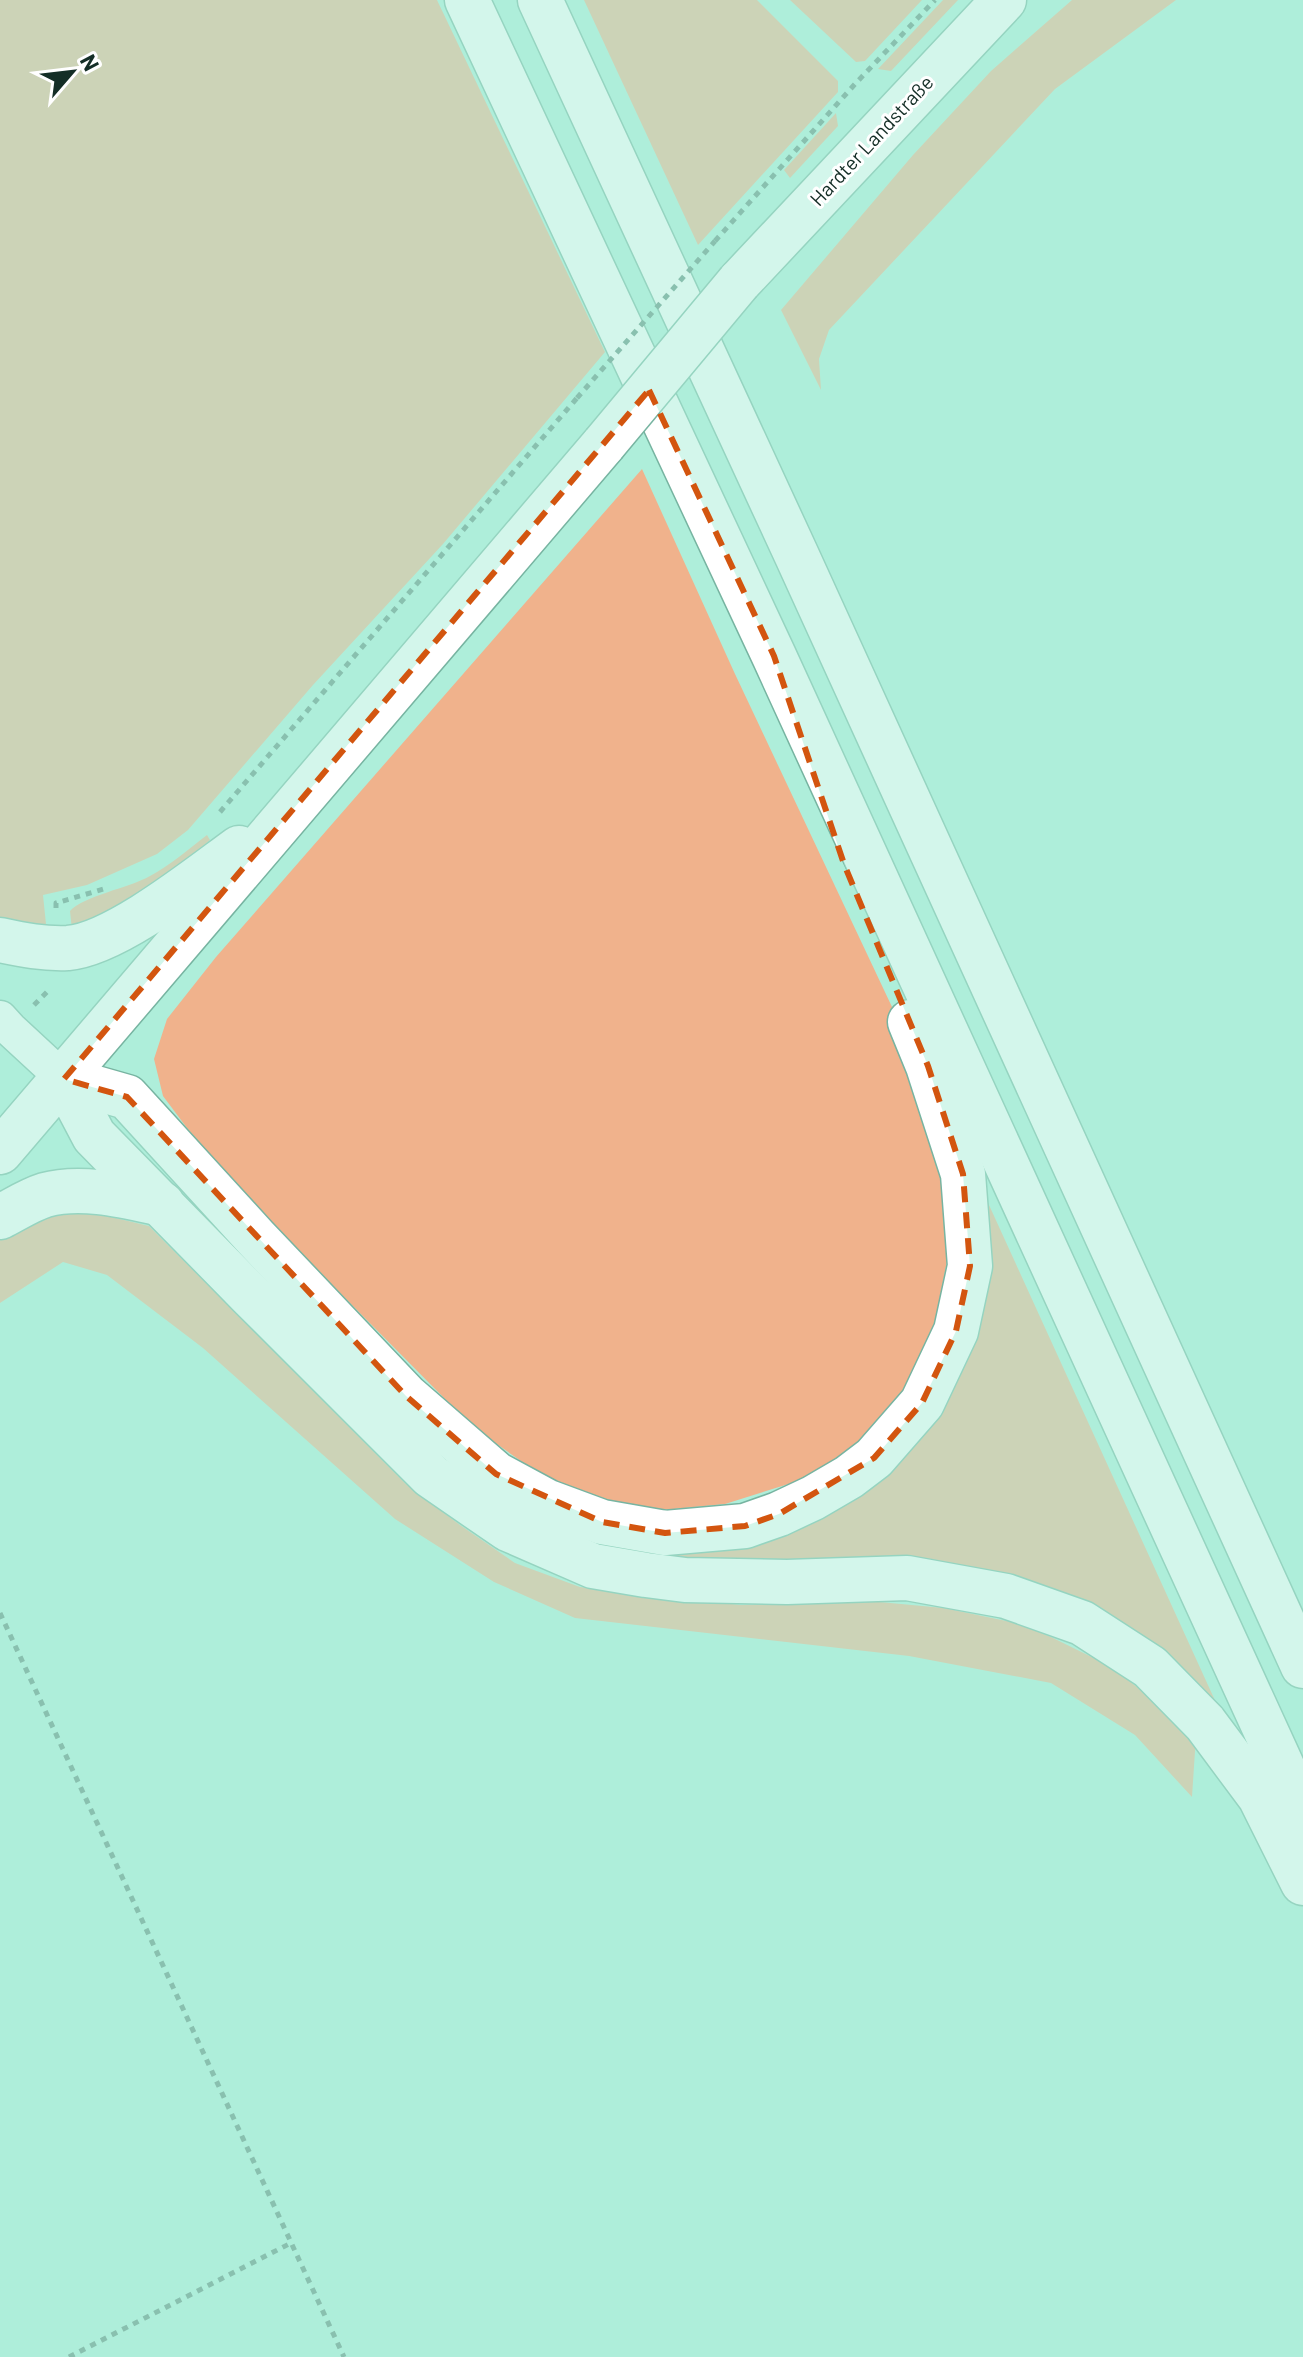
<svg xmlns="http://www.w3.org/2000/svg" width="1303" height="2357" font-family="Barlow,sans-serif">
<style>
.green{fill:#f0b28c}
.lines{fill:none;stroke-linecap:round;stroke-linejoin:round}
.minor-casing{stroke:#77b4a1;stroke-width:37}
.secondary-casing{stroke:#77b4a1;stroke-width:47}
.motorway-casing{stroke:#77b4a1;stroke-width:47}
.path{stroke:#5c887a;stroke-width:5;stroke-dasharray:6 6;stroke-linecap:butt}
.minor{stroke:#fff;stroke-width:34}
.secondary{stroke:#fff;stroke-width:44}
.motorway{stroke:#fff;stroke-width:44}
.secondary-bridge-casing{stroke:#77b4a1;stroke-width:47;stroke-linecap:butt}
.path-bridge{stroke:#5c887a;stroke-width:5;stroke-dasharray:6 6;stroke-linecap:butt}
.secondary-bridge{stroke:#fff;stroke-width:44}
.marked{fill:none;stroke:#d3550f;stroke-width:6;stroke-dasharray:16 10;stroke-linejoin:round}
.labels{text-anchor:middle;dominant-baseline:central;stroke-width:6;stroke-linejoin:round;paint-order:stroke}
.street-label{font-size:20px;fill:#142e26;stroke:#fff}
</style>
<rect width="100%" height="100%" fill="#aeeeda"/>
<g class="green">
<path d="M0,0H437L605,352L443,544L313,685L188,830L157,854L87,885L43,895L47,934L0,926Z"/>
<path d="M584,0H757L838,81V92L698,245Z"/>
<path d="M790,0H922L865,61L856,62Z"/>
<path d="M943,0H958L891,71L878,69Z"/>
<path d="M1072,0H1176L1055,89L829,330L819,359L821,390L781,310L913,155L991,71Z"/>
<path d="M836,113L838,126L790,178L784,170Z"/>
<path d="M642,469L735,674L909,1043L945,1182L948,1256L935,1322L902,1392L871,1432L840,1458L795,1482L725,1504L663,1510L612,1501L575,1488L538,1473L491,1440L447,1401L240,1192L187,1128L163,1096L154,1059L167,1019L216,957Z"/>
<path d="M207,835L210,840L164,880L72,930L70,911C83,896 129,888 150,876C170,865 189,849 207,835Z"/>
<path d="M984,1194L1218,1707C1159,1654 1095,1610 1018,1586C1007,1582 995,1581 983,1579C941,1572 899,1567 857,1567C764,1568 664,1577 575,1547C471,1512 389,1421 316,1344C274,1300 231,1257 189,1214L204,1200C254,1252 304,1305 355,1356C435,1437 515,1520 633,1538C647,1540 661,1544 675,1543C687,1543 699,1541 711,1540C768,1535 821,1513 865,1477C875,1470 885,1462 894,1454C926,1424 960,1369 971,1326C982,1284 984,1237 984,1194Z"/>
<path d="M74,1208L149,1226L406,1484L460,1525L515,1563L580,1587L741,1605L869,1601L944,1608L1016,1623L1051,1637L1110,1666L1155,1701L1196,1736L1192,1797L1135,1735L1051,1683L909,1656L575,1618L494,1582L395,1519L203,1348L107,1275L63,1262L0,1303V1236L35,1213Z"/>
</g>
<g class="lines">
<defs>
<path id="minor" d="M0,1018L10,1029L64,1079"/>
<g id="secondary">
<path d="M739,282L1004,0"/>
<path d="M0,940C23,945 44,949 68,948C116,944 199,877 239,848"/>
<path d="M0,1152L604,444"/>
</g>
<g id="motorway">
<path d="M467,0L774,656L1303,1812"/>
<path d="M540,0L797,556L1303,1666"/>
<path d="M64,1079L127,1097L255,1237L406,1396L496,1474L548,1502L602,1522L665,1533L745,1526L779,1514L813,1498L849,1477L874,1458L922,1403L956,1331L970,1266L963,1174L928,1066L910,1022"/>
<path d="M64,1079L94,1136L251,1296L431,1476L508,1529L593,1566L646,1575L685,1580L787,1582L907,1578L1006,1596L1082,1623L1150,1667L1205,1723L1260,1797L1303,1883"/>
<path d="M0,1217C14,1210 29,1200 45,1195C82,1185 125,1196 162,1204"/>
</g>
</defs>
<use href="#minor" class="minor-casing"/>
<use href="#secondary" class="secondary-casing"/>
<use href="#motorway" class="motorway-casing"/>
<g class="path">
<path d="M715,241L855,84L935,0"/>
<path d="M220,812L577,398"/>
<path d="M56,908V903L107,888"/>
<path d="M34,1005L50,989"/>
<path d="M0,1613L344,2357"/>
<path d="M69,2357L291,2243"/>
</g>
<use href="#minor" class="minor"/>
<use href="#secondary" class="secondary"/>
<use href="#motorway" class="motorway"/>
<defs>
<path id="secondary-bridge" d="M604,444L739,282"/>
</defs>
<use href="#secondary-bridge" class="secondary-bridge-casing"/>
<path class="path-bridge" d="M577,398L715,241"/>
<use href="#secondary-bridge" class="secondary-bridge"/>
</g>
<path d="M0 0H1303V2357H0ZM649,390L774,656L844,864L928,1066L963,1174L970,1266L956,1331L922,1403L874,1458L779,1514L745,1526L665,1533L602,1522L496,1474L406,1396L127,1097L64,1079Z" fill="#aeeeda" fill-opacity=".55" fill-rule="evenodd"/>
<path class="marked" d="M649,390L774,656L844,864L928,1066L963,1174L970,1266L956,1331L922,1403L874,1458L779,1514L745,1526L665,1533L602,1522L496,1474L406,1396L127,1097L64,1079Z"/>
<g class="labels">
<g class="street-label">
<text transform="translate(871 140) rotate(-47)">Hardter Landstraße</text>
</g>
</g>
<g transform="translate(72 72) rotate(62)" stroke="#ffffff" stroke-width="6" paint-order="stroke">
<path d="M0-6L14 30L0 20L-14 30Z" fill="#142e26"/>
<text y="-12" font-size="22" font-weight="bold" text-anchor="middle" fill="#142e26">N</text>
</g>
</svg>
